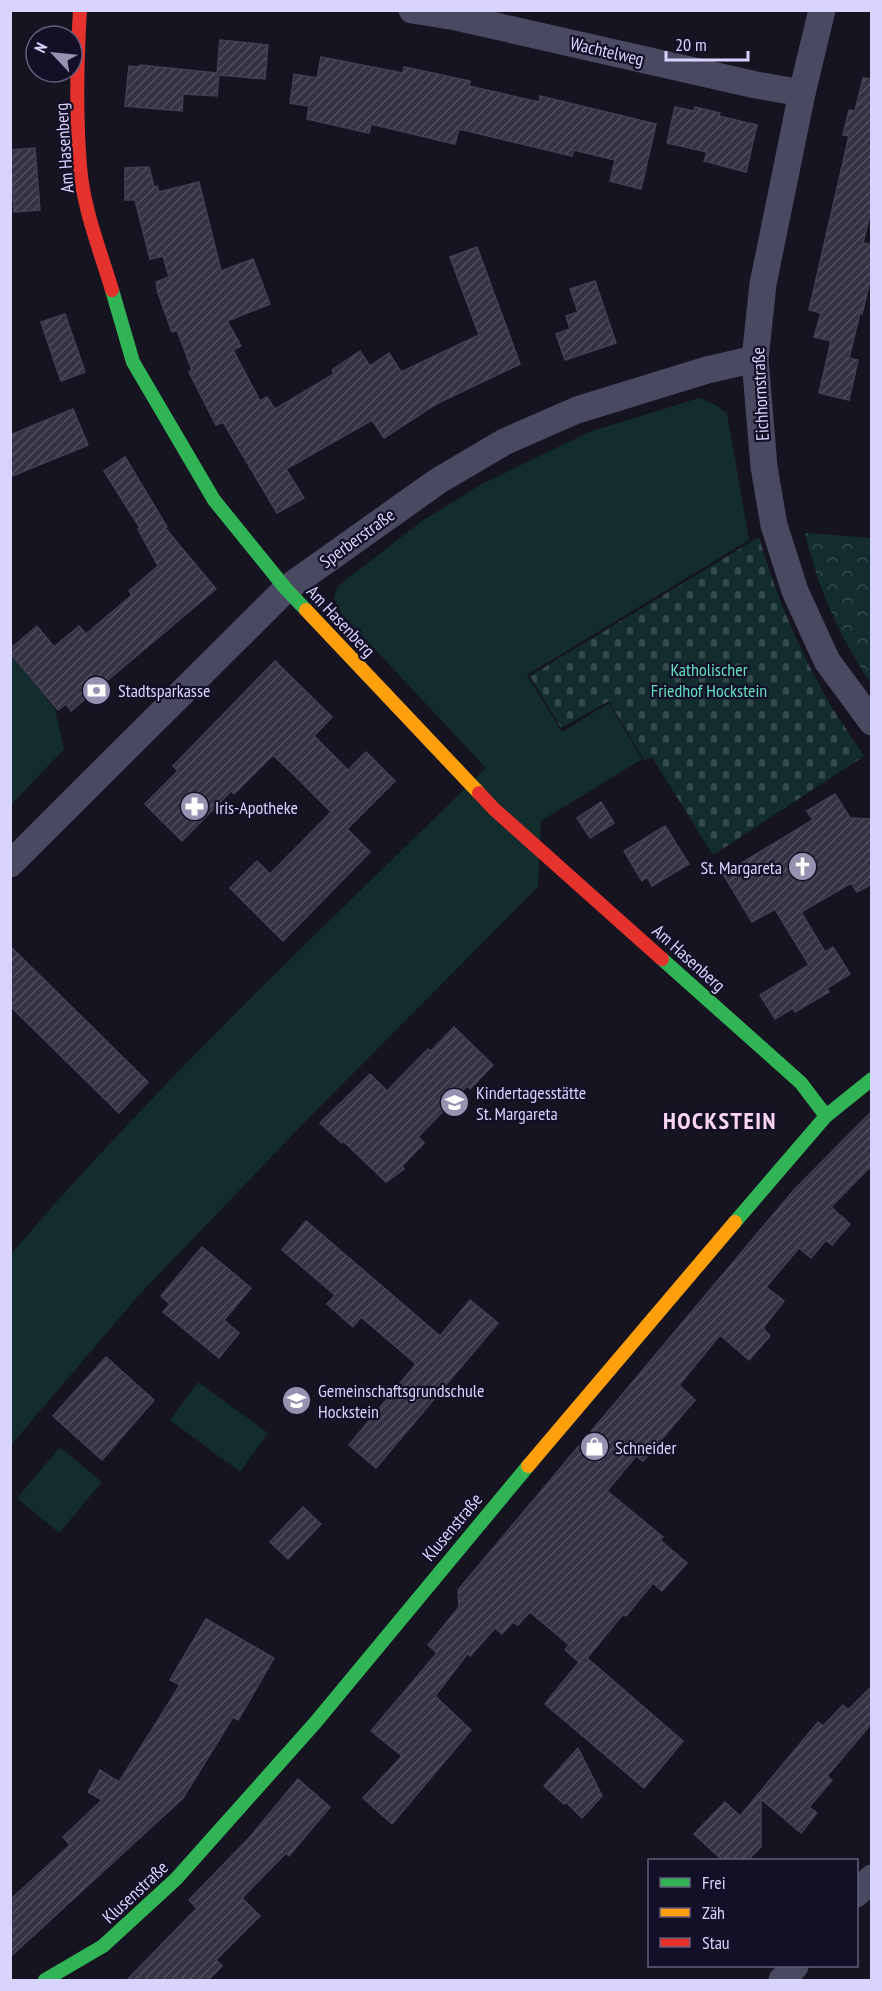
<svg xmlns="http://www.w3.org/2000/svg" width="882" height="1991" font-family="'PT Sans Narrow',sans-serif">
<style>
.forest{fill:url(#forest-crowns)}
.cemetery{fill:url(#cemetery-stones)}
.green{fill:#132c2d}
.building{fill:url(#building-hatch);stroke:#433f54;stroke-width:1.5}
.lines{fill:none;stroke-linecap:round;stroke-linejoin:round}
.street{stroke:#4a4962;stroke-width:27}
.fast{stroke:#30b455;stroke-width:14}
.slow{stroke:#ff9f0a;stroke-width:14}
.jam{stroke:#e5322d;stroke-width:14}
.labels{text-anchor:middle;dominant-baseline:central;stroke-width:4.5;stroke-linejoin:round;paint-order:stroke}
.street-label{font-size:18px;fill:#d9d4ff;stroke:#130f26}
.park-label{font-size:18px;fill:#5fe0c0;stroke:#130f26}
.poi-label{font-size:18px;fill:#d9d4ff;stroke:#130f26;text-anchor:start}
.district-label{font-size:24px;font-weight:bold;letter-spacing:1.5px;fill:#ffd6f0;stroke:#130f26}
</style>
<defs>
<pattern id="forest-crowns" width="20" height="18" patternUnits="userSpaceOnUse" patternTransform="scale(1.5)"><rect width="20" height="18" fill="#132c2d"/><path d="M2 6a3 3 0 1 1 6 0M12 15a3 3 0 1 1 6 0" fill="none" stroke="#354a4c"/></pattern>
<pattern id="cemetery-stones" width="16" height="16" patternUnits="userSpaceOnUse" patternTransform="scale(1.5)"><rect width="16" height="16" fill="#132c2d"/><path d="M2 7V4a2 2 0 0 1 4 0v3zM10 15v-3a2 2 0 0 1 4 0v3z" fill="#354a4c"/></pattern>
<pattern id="building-hatch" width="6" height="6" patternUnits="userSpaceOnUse" patternTransform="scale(1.5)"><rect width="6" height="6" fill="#343243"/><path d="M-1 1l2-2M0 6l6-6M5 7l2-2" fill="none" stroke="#514f5f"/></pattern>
</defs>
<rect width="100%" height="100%" fill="#161421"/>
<path class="forest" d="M805,533L871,538V683C840,639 817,586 805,533Z"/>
<path class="cemetery" d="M759,537C774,591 796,642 822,690C834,713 850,734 864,756L713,855L652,757L644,760L609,701L561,728L530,676Z"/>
<g class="green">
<path d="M699,398L714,404L727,413L749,540L527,675L562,732L609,703L642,759L541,821L538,887L300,1127L139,1295L11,1445V1254C158,1082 324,927 486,768L341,613L334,598L338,586L422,521L482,484L589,432Z"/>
<path d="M11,655L55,709L64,749L11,805Z"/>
<path d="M198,1382L268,1433L240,1472L170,1420Z"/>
<path d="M60,1447L102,1482L59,1533L17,1498Z"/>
</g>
<g class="building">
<path d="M220,40L268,45L265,79L219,75L217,96L183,94L182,111L125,106L129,66L139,67L140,65L217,73Z"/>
<path d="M321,57L403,73L404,67L470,81L469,86L539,102L540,96L656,124L641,189L610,181L615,160L574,150L572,156L459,129L455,144L371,124L369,133L307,119L309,106L290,103L294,74L317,78Z"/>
<path d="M863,78L872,79V206L863,243L872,245V273L862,314L860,313L849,358L858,360L849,400L819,393L831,341L814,337L821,313L809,310L849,136L843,135L849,110L855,111Z"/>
<path d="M675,107L694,111L695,107L720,113L719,116L757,125L746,172L704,161L707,152L667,143Z"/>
<path d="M35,148L40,210L14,212L10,150Z"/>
<path d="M149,167L154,187L157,186L159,192L199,182L221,271L253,259L270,304L227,321L241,346L233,350L260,401L267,397L275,409L334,374L332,370L360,351L370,366L389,353L401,372L479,335L450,257L477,247L520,364L436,404L384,438L372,420L286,469L304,498L277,513L223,422L216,425L189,372L192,370L177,330L172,332L158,293L156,282L169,277L163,256L150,259L135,200H125V168Z"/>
<path d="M595,281L616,343L565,360L556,334L570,329L566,316L578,312L570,289Z"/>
<path d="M65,314L85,372L61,381L41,322Z"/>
<path d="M73,409L88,445L10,477V435Z"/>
<path d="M125,457L167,527L165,528L216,589L71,711L66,704L58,710L10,653V649L37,626L54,647L79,626L86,634L132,595L129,591L158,566L138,529L140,528L104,471Z"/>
<path d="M275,661L332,717L314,736L348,770L366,752L395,781L347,829L370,852L283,941L230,888L257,861L270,874L331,812L293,774L273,755L234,794L231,791L182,841L145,804L178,771L173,766Z"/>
<path d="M835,794L850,818L872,819V884L857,892L851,883L801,912L825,952L833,947L850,974L827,988L829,992L795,1012L793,1008L775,1019L760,995L809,965L775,909L752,922L723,874L813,820L807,811Z"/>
<path d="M601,802L614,823L590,838L577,818Z"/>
<path d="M665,826L689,864L652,886L647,877L642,881L624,851Z"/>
<path d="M10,946L148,1082L119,1113L10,1006Z"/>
<path d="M454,1027L493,1065L470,1089L467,1086L418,1137L424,1143L402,1166L404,1169L386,1182L343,1141L342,1143L320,1123L370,1074L387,1091L428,1049L431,1051Z"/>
<path d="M872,1111V1165L831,1207L850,1224L832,1245L826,1240L811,1258L799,1248L766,1287L784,1301L763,1328L770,1336L749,1360L720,1335L679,1385L695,1400L643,1461L636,1456L607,1491L663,1537L660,1540L687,1563L662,1591L653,1583L626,1616L623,1614L587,1658L683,1741L644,1788L545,1704L579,1662L565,1650L569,1645L530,1612L518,1625L513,1622L502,1634L495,1628L470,1656L468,1653L435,1696L471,1730L392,1824L363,1798L402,1756L371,1731L437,1653L428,1645L459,1607L458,1590L793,1191Z"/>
<path d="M306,1221L440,1336L470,1300L498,1323L376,1468L349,1445L416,1364L361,1317L353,1327L327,1304L335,1295L282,1250Z"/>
<path d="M202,1247L251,1288L224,1320L239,1333L219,1358L163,1312L170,1304L161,1296Z"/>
<path d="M106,1357L154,1400L102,1460L53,1416Z"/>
<path d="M303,1507L321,1524L288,1559L270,1542Z"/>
<path d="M206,1619L274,1658L238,1720L233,1717L183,1798L10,1957V1900L70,1845L63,1837L102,1800L88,1792L100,1770L119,1782L180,1685L170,1680Z"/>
<path d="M872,1686V1723L827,1776L832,1780L809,1807L817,1813L801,1833L761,1799V1847L748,1860H722L694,1834L725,1802L740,1816L818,1722L823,1726L843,1705L848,1710Z"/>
<path d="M578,1748L602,1796L582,1818L566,1802L564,1804L544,1786Z"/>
<path d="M298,1779L330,1807L289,1856L286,1853L242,1898L260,1916L216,1960L222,1966L208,1980H127L197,1908L189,1900L250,1837Z"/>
</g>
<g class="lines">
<g class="street">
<path d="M412,10L456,17L756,85L802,93"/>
<path d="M822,10L802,93L763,284L755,359L764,467L774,525L795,591L827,661L872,722"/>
<path d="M10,864L286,589L438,481L504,442L577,410L707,370L755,359"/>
<path d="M856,1894L872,1878"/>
<path d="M782,1980L795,1966"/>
</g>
<g class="fast">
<path d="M112,290L133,362L214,500L286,589L306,610"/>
<path d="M662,959L801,1083L826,1116"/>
<path d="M735,1222L826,1116L872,1079"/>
<path d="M45,1980L103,1946L176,1879L315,1723L528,1466"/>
</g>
<g class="slow">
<path d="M306,610L479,793"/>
<path d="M528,1466L735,1222"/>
</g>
<g class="jam">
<path d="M80,10C77,59 76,117 80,166C83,208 100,250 112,290"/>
<path d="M479,793L494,809L662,959"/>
</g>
</g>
<defs>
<symbol id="bank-disc" viewBox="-11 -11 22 22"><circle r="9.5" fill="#9591b1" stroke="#130f26"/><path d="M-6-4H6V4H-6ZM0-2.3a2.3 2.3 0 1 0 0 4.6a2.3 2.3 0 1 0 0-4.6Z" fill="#fff"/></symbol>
<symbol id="pharmacy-disc" viewBox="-11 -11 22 22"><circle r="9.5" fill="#9591b1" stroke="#130f26"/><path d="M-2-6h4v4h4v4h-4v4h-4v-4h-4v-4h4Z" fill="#fff"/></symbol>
<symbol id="church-disc" viewBox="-11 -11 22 22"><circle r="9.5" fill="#9591b1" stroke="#130f26"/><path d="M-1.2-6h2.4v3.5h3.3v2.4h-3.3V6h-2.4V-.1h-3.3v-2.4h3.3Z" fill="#fff"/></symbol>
<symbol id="school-disc" viewBox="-11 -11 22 22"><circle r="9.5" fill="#9591b1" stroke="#130f26"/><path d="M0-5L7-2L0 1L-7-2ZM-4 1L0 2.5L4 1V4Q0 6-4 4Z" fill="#fff"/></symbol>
<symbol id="shop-disc" viewBox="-11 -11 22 22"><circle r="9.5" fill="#9591b1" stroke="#130f26"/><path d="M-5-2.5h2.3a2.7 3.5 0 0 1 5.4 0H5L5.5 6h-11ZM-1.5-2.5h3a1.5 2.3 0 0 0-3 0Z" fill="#fff"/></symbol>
</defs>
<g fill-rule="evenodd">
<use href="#bank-disc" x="80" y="674" width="33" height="33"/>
<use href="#pharmacy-disc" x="178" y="790" width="33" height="33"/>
<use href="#church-disc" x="786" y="850" width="33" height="33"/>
<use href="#school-disc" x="438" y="1086" width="33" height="33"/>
<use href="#school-disc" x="280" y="1384" width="33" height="33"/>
<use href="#shop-disc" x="578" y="1430" width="33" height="33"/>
</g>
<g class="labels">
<g class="street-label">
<text transform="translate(607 51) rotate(13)">Wachtelweg</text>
<text transform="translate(64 148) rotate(-94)">Am Hasenberg</text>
<text transform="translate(760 394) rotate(-93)">Eichhornstraße</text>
<text transform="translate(357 538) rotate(-36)">Sperberstraße</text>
<text transform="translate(341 621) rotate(47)">Am Hasenberg</text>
<text transform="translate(689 958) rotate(42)">Am Hasenberg</text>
<text transform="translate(452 1527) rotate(-50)">Klusenstraße</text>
<text transform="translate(135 1892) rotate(-43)">Klusenstraße</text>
</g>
<g class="park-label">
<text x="709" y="669">Katholischer<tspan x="709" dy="21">Friedhof Hockstein</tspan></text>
</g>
<g class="poi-label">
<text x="118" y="690">Stadtsparkasse</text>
<text x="215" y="807">Iris-Apotheke</text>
<text x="782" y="867" text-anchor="end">St. Margareta</text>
<text x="476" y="1092">Kindertagesstätte<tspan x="476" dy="21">St. Margareta</tspan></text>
<text x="318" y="1390">Gemeinschaftsgrundschule<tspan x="318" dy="21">Hockstein</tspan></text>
<text x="615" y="1447">Schneider</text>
</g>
<g class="district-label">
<text x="720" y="1120">HOCKSTEIN</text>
</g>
</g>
<rect width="882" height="1991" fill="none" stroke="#d9d4ff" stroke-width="24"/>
<rect x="648" y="1859" width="210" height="108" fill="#130f26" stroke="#625e7d" stroke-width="1.5"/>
<rect x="660" y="1878" width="30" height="9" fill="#30b455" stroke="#625e7d" stroke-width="1.5"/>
<text x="702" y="1889" font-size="18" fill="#d9d4ff">Frei</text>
<rect x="660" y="1908" width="30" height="9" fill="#ff9f0a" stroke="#625e7d" stroke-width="1.5"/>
<text x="702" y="1919" font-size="18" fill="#d9d4ff">Zäh</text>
<rect x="660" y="1938" width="30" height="9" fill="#e5322d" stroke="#625e7d" stroke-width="1.5"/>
<text x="702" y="1949" font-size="18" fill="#d9d4ff">Stau</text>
<g transform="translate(54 54) rotate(296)"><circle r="28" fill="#130f26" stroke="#625e7d" stroke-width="1.5"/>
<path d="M0-4.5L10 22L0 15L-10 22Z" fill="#9591b1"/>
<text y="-9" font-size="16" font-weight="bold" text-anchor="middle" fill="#d9d4ff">N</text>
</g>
<path d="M666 51v9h82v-9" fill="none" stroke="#d9d4ff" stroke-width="3"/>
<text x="675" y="51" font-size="18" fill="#d9d4ff" stroke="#130f26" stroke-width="4.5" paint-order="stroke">20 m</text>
</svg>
